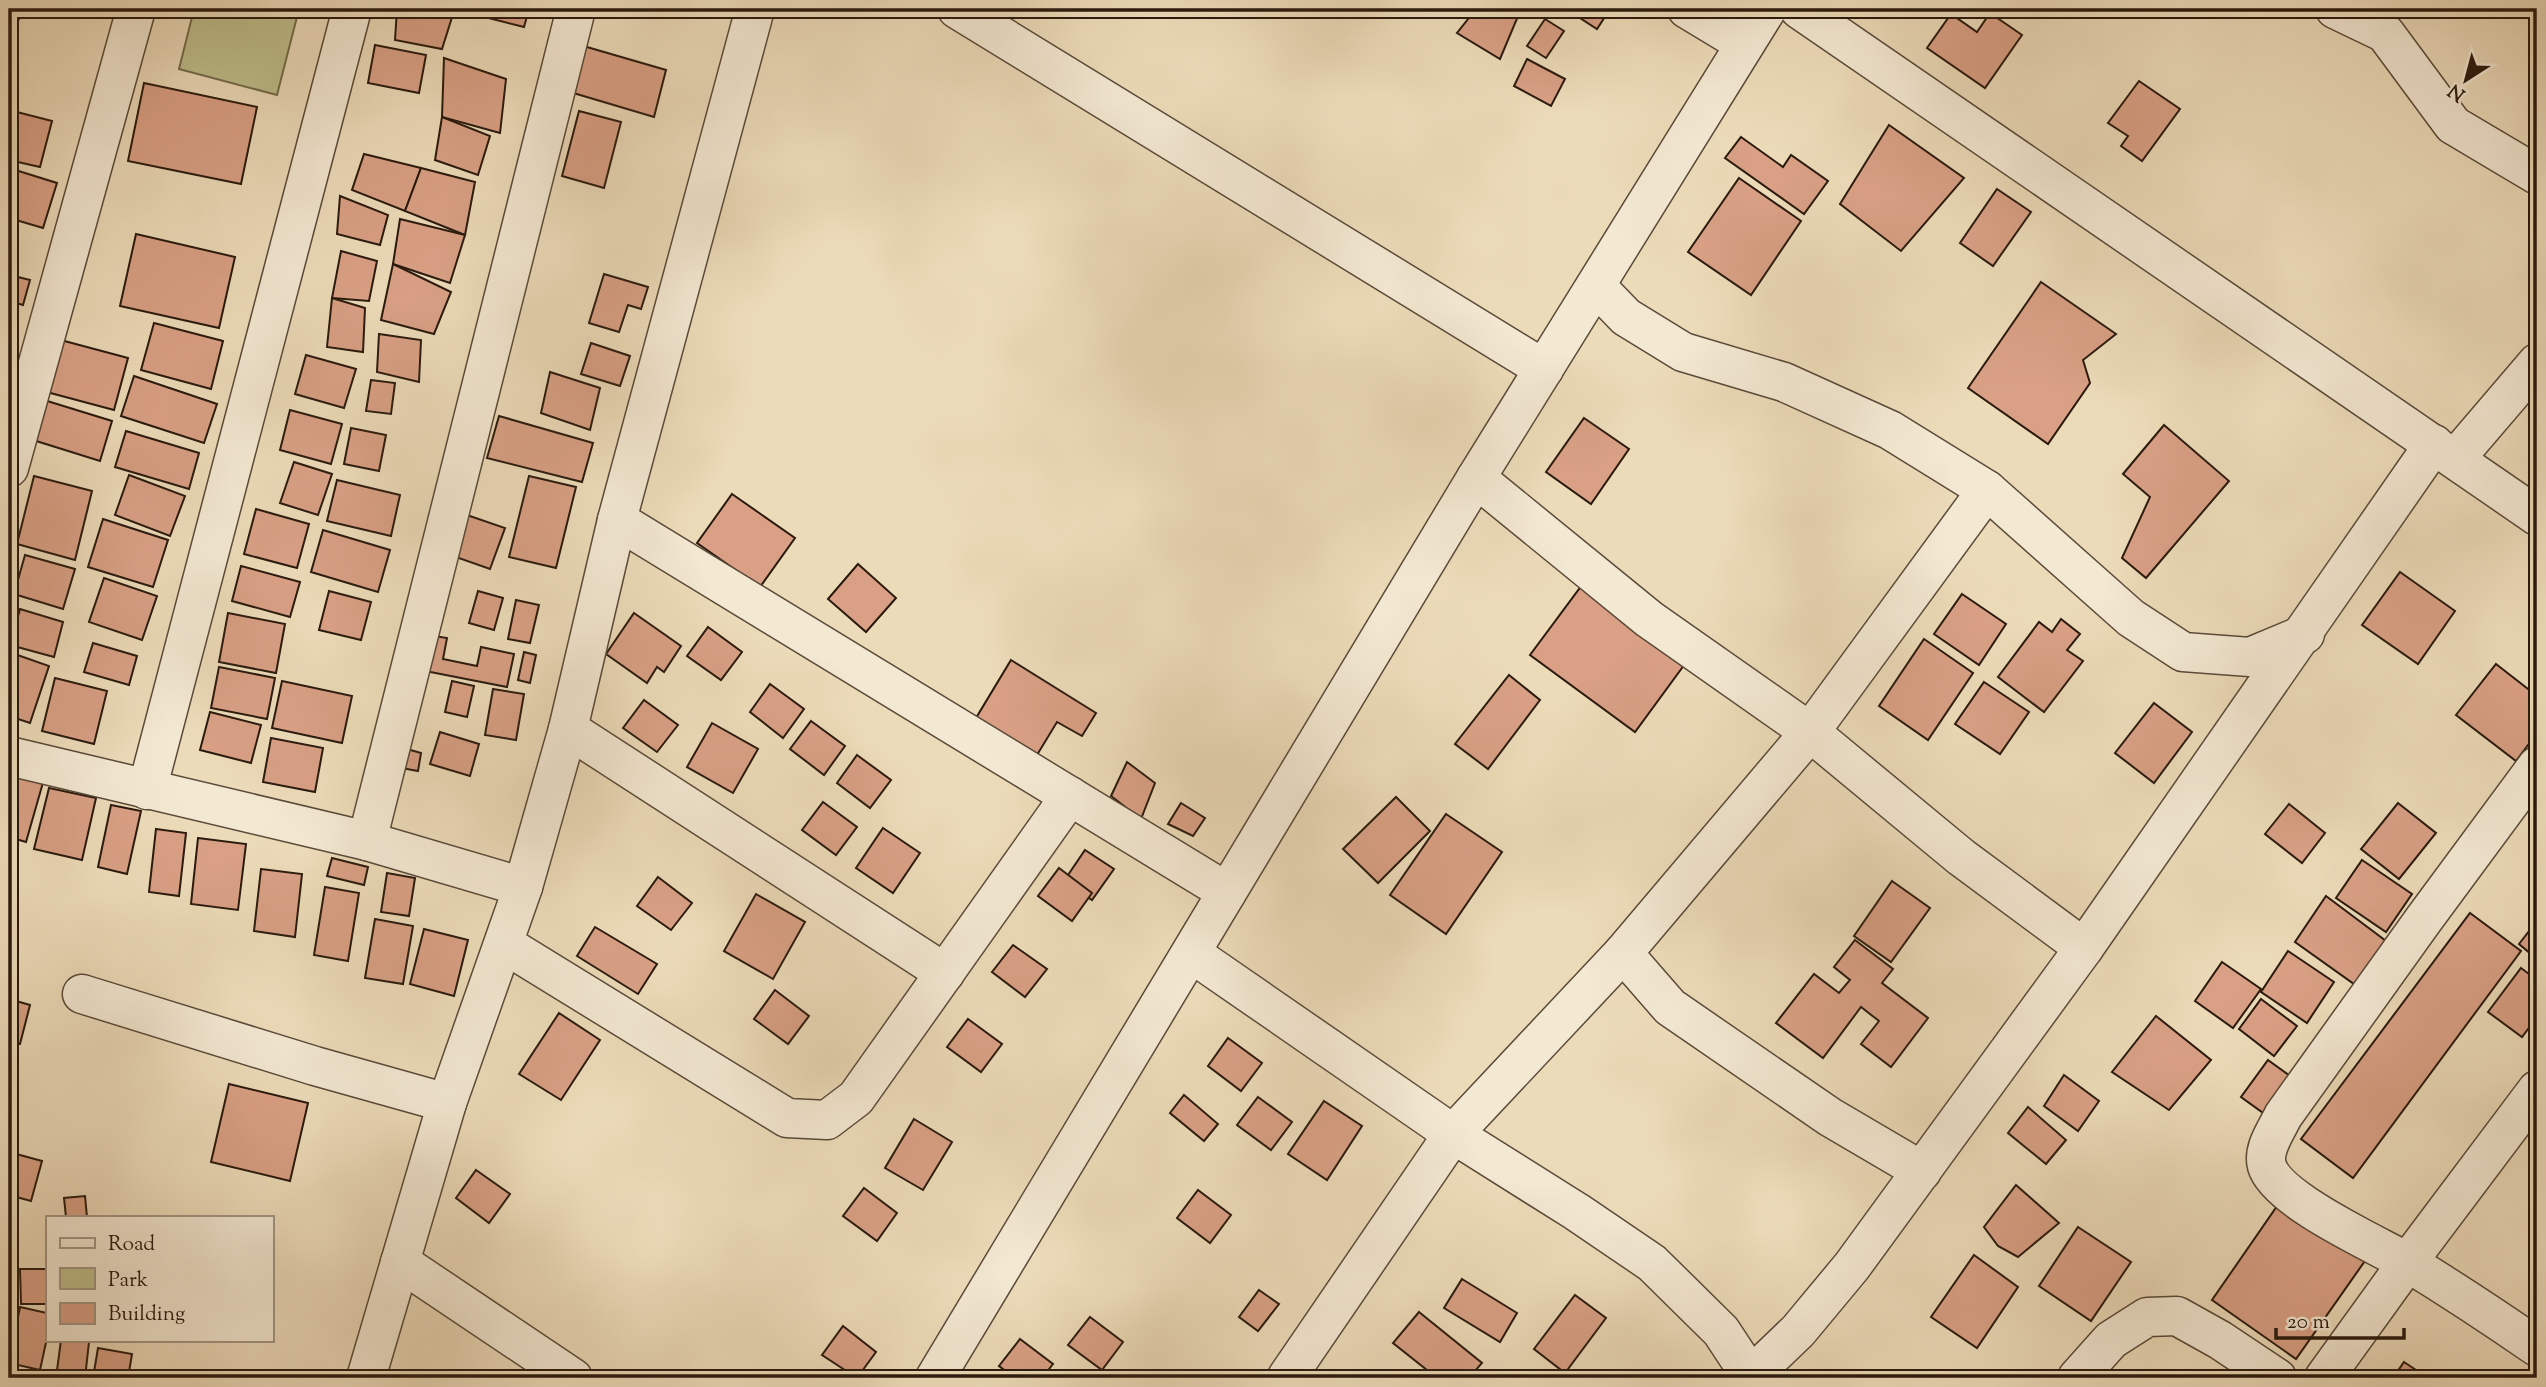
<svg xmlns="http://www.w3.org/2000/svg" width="2546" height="1387" font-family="'Sorts Mill Goudy',serif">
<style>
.green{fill:#bdbe8b;stroke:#746c4c;stroke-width:2}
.building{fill:#d9a085;stroke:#2a1a0e;stroke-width:2}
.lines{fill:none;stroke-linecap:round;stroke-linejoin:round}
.minor-casing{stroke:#5a4a39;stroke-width:41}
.minor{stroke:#f3e8d2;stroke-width:38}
</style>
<rect width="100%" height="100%" fill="#ecdbb9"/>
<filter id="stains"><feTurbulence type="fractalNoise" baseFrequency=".00286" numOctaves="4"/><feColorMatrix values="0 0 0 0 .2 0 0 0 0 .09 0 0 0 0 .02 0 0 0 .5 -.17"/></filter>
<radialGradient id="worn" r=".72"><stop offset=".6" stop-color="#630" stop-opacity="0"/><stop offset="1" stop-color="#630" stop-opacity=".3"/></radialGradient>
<path class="green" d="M194,9H299L277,95L179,69Z"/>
<g class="building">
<path d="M397,9L454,11L442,49L395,40Z"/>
<path d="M466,9H529L524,27L465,12Z"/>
<path d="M1476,9H1521L1500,59L1457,33Z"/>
<path d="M1566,9H1610L1597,29Z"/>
<path d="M9,11L21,15L9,38Z"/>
<path d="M1990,13L2022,35L1985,88L1927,48L1951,14L1977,32Z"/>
<path d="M1545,19L1564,31L1546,58L1527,46Z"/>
<path d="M375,45L426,55L419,93L368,83Z"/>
<path d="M580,45L666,70L654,117L570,92Z"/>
<path d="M444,58L506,79L500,133L442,117Z"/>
<path d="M1527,59L1565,79L1551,106L1514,86Z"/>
<path d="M2139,81L2180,109L2142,161L2121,146L2128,136L2108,123Z"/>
<path d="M144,83L257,107L241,184L128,161Z"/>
<path d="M9,110L52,121L40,167L9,160Z"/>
<path d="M579,111L621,122L604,188L562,176Z"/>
<path d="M442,117L490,136L478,175L435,160Z"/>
<path d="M1889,125L1964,178L1901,251L1840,204Z"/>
<path d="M1741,137L1783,167L1791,155L1828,181L1804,214L1725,158Z"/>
<path d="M364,154L421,168L405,211L352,190Z"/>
<path d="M9,168L57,183L43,228L9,218Z"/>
<path d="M421,168L475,182L465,235L405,211Z"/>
<path d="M1739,178L1801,221L1751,295L1688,252Z"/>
<path d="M1997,189L2031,212L1993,266L1960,243Z"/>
<path d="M340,196L388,215L380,245L337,234Z"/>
<path d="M400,219L465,235L450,283L393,264Z"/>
<path d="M9,233L16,235L9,262Z"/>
<path d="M136,234L235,257L219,328L120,306Z"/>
<path d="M341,251L377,261L369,301L332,298Z"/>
<path d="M393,264L451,292L434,334L381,320Z"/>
<path d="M604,274L648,287L641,309L628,305L619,332L589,323Z"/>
<path d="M10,275L30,280L23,305L9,301Z"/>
<path d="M2041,282L2116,334L2083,360L2090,383L2048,444L1968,388Z"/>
<path d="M332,298L365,308L363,352L327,347Z"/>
<path d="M154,323L223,341L211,389L141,370Z"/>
<path d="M379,334L421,340L419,382L377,372Z"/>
<path d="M57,339L128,358L114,410L43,391Z"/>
<path d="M591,343L630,356L620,386L581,374Z"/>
<path d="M306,355L356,369L344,408L295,394Z"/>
<path d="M550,372L600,388L590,430L541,413Z"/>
<path d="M134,376L217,404L204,443L121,416Z"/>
<path d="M371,380L395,383L391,414L366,411Z"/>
<path d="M44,400L112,421L100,461L33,440Z"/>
<path d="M290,410L342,424L331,464L280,450Z"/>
<path d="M499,416L593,443L582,482L487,458Z"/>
<path d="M1584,418L1629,449L1591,504L1546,472Z"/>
<path d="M2164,425L2229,481L2146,578L2122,558L2150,497L2123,474Z"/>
<path d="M351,428L386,435L379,471L344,464Z"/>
<path d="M126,431L199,453L189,489L115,467Z"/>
<path d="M294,462L332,474L318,515L280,503Z"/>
<path d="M129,475L185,496L170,536L115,515Z"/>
<path d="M34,476L92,491L75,560L17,544Z"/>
<path d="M529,476L576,487L556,568L509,557Z"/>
<path d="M337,480L400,495L391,536L327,521Z"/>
<path d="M732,494L795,538L760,587L697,543Z"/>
<path d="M256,509L309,524L297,568L244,554Z"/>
<path d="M464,514L505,528L490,569L450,555Z"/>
<path d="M103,519L168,540L153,587L88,567Z"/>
<path d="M323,530L390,550L378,592L311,572Z"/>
<path d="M25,555L75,569L63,609L14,594Z"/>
<path d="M858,564L896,598L866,632L828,599Z"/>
<path d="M241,566L300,582L290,617L232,601Z"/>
<path d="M2400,572L2455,611L2418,664L2362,625Z"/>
<path d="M104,578L157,596L142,640L89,622Z"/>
<path d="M1585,581L1690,657L1635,732L1530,655Z"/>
<path d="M329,591L371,602L361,640L319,630Z"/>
<path d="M478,591L503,598L494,630L469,623Z"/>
<path d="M1962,594L2006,624L1979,665L1934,634Z"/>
<path d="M516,600L539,605L530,643L508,639Z"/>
<path d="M20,609L63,622L54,657L10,645Z"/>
<path d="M228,613L285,624L276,673L219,662Z"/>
<path d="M634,613L681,646L664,672L657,667L647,683L606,654Z"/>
<path d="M2061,619L2080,634L2067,650L2083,661L2044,712L1998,677L2039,622L2052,632Z"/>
<path d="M708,627L742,652L721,680L687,656Z"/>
<path d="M422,634L447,638L443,659L477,666L481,647L514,654L507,687L415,669Z"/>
<path d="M1924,639L1973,673L1928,740L1879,706Z"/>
<path d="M93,643L137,656L129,685L84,672Z"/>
<path d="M9,652L49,666L30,723L9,716Z"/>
<path d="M524,652L536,655L530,683L518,680Z"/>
<path d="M1011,660L1096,713L1082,736L1057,722L1037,755L976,718Z"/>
<path d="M2496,664L2537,696V733L2516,761L2456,715Z"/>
<path d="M219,667L275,678L267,719L211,708Z"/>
<path d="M1509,675L1540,700L1488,769L1455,744Z"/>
<path d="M55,678L107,691L94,744L42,731Z"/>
<path d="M282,681L352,696L342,743L272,728Z"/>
<path d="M452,681L474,686L467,717L445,712Z"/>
<path d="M1984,682L2029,712L2000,754L1955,724Z"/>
<path d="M770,684L804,709L783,738L750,712Z"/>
<path d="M493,689L524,694L516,740L485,735Z"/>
<path d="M644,700L678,725L657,752L623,728Z"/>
<path d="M2154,703L2192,732L2154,783L2115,753Z"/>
<path d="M210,712L261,725L251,763L200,750Z"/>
<path d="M811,721L845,746L824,775L790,749Z"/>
<path d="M712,723L758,749L733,793L687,767Z"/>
<path d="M440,732L479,744L470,776L430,764Z"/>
<path d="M271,738L323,748L315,792L263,782Z"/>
<path d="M400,747L421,753L418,771L396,767Z"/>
<path d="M857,755L891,780L870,808L837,783Z"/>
<path d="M1127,762L1155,783L1141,819L1111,796Z"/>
<path d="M9,768L44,779L26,842L9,837Z"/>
<path d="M49,788L96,798L82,860L34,849Z"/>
<path d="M1396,797L1430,831L1378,883L1343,849Z"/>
<path d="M823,802L857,827L836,855L802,830Z"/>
<path d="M1181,803L1205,818L1193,836L1168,824Z"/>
<path d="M2398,803L2436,833L2399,879L2361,849Z"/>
<path d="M2289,804L2325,833L2302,863L2265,834Z"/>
<path d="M111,805L141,811L127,874L98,867Z"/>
<path d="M1446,814L1502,852L1446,934L1390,895Z"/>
<path d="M883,828L920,853L893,893L856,868Z"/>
<path d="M156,829L186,833L179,896L149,892Z"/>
<path d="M198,838L246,844L238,910L191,904Z"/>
<path d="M1085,850L1114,869L1092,900L1064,881Z"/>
<path d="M332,858L368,867L364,885L327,876Z"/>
<path d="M2362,860L2412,894L2386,932L2336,898Z"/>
<path d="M1059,868L1092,893L1072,921L1038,896Z"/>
<path d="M261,869L302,874L295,937L254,931Z"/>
<path d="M387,873L415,878L409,916L381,912Z"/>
<path d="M658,877L692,903L671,930L637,906Z"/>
<path d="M1892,881L1930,908L1891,962L1854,936Z"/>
<path d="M325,887L359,893L348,961L314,955Z"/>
<path d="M756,894L805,922L773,979L724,951Z"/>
<path d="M2326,896L2386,941L2354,984L2295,942Z"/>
<path d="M2470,913L2521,951L2353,1178L2301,1139Z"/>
<path d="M375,919L413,926L403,984L365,978Z"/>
<path d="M2537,921V959L2519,944Z"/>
<path d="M595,927L657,964L638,994L577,956Z"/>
<path d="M424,929L468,940L454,996L410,984Z"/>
<path d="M1855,940L1893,969L1882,983L1928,1018L1891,1067L1861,1044L1879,1021L1861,1007L1823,1058L1776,1023L1814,974L1839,993L1850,980L1834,967Z"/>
<path d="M1013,945L1047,969L1025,997L992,972Z"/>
<path d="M2288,951L2334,982L2307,1023L2261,992Z"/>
<path d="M2222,962L2261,989L2233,1028L2195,1001Z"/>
<path d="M2521,968L2537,980V1017L2522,1037L2488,1012Z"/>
<path d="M775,990L809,1016L788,1044L754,1019Z"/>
<path d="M9,999L30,1005L20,1044L9,1041Z"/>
<path d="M2261,999L2297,1026L2274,1056L2239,1029Z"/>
<path d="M559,1013L600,1040L561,1100L519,1074Z"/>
<path d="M2156,1016L2211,1060L2169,1110L2112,1072Z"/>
<path d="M968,1019L1002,1044L981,1072L947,1047Z"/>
<path d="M1228,1038L1262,1063L1241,1091L1208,1066Z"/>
<path d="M2268,1060L2293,1078L2266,1115L2241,1097Z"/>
<path d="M2064,1075L2099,1101L2078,1131L2044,1106Z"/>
<path d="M229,1084L308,1103L290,1181L211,1162Z"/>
<path d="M1184,1095L1218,1124L1204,1141L1170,1113Z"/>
<path d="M1258,1097L1292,1122L1271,1150L1237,1125Z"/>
<path d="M1324,1101L1362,1126L1327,1180L1288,1154Z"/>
<path d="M2028,1107L2066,1140L2046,1164L2008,1133Z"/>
<path d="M914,1119L952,1142L923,1190L885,1168Z"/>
<path d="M9,1152L42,1161L31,1201L9,1195Z"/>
<path d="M476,1170L510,1194L489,1223L456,1198Z"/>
<path d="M2016,1185L2059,1223L2018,1257L1998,1246L1984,1227Z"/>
<path d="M864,1188L897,1213L877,1241L843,1216Z"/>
<path d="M1198,1190L1231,1215L1210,1243L1177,1218Z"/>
<path d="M85,1196L87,1217H66L64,1198Z"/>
<path d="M2282,1199L2367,1258L2296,1359L2212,1300Z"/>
<path d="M2078,1227L2131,1262L2091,1321L2039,1286Z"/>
<path d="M1974,1255L2018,1287L1977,1348L1931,1317Z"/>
<path d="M20,1269H47V1304H21Z"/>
<path d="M9,1273L12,1300L9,1301Z"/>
<path d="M1462,1279L1517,1313L1500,1342L1444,1308Z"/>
<path d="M1259,1290L1279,1304L1258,1331L1239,1317Z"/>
<path d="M1575,1295L1606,1318L1565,1373L1534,1349Z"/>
<path d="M20,1307L47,1313V1338L40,1370L9,1363Z"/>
<path d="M1419,1312L1482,1363L1469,1378H1437L1393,1343Z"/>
<path d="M1090,1317L1123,1342L1102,1370L1068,1345Z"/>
<path d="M843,1326L876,1352L857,1378L822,1355Z"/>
<path d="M1020,1339L1053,1364L1042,1378H1015L999,1366Z"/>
<path d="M61,1340L89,1342L85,1378H56Z"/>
<path d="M98,1348L132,1354L128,1378H93Z"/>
<path d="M2404,1362L2428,1378H2393Z"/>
</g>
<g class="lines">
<defs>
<g id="minor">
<path d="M957,9L1544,369"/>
<path d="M1687,9L1745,44"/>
<path d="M1799,9L2537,516"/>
<path d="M2335,9L2385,33L2453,125L2537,175"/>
<path d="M1596,286L1626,317L1683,352L1784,382L1890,430L1987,490L2131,618L2183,652L2250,657L2305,634"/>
<path d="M2455,459L2537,363"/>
<path d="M9,468L136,9"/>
<path d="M1476,478L1649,619L1810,732L1961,857L2084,948"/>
<path d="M617,520L1227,892"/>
<path d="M568,729L945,973"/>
<path d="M9,756L367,841L523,887"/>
<path d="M2537,766L2424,919L2283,1116C2276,1131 2262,1149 2267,1166C2277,1200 2375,1244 2407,1262C2451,1289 2495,1318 2537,1347"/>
<path d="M147,790L352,9"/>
<path d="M367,841L576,9"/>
<path d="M504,944L787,1118L827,1120L856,1098L1070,796"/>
<path d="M1191,953L1453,1134L1577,1212L1652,1263L1721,1331L1750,1375"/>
<path d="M1623,953L1670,1007L1830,1117L1922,1171"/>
<path d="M82,994L315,1066L447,1103"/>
<path d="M400,1262L573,1378"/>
<path d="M1287,1377L1453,1134L1623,953L1810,732L1987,490"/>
<path d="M366,1378L447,1103L523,887L568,729L617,520L755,9"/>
<path d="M935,1378L1476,478L1767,9"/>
<path d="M1749,1378L1798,1331L1852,1266L2084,948L2434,444"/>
<path d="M2077,1378L2111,1340L2147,1317L2177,1316L2220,1340L2277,1378"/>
<path d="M2324,1378L2407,1263L2537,1090"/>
</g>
</defs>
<use href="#minor" class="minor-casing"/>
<use href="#minor" class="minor"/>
</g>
<rect width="2546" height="1387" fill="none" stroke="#ecdbb9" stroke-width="35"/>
<rect x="10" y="10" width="2525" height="1366" fill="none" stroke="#2a1a0e" stroke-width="3.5"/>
<rect x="18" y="18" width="2511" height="1352" fill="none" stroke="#2a1a0e" stroke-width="2"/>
<rect x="46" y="1216" width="228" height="126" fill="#f3e8d2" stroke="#a39684" stroke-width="2"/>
<rect x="60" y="1238" width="35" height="10" fill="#f3e8d2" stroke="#a39684" stroke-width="2"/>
<text x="108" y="1250" font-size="21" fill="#2a1a0e">Road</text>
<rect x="60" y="1268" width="35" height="21" fill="#bdbe8b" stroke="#a39684" stroke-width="2"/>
<text x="108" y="1286" font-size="21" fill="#2a1a0e">Park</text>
<rect x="60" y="1303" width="35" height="21" fill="#d9a085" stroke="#a39684" stroke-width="2"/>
<text x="108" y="1320" font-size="21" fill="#2a1a0e">Building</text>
<g transform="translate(2466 80) rotate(216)" stroke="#f3e8d2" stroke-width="5" paint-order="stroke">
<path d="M0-5L12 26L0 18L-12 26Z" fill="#2a1a0e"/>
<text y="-10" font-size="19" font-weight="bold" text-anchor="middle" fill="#2a1a0e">N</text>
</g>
<path d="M2276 1328v10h128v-10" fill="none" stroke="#2a1a0e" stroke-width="3.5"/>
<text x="2287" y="1328" font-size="21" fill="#2a1a0e" stroke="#f3e8d2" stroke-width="5" paint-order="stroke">20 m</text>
<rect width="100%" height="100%" filter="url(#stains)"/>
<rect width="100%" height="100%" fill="url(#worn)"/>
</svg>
